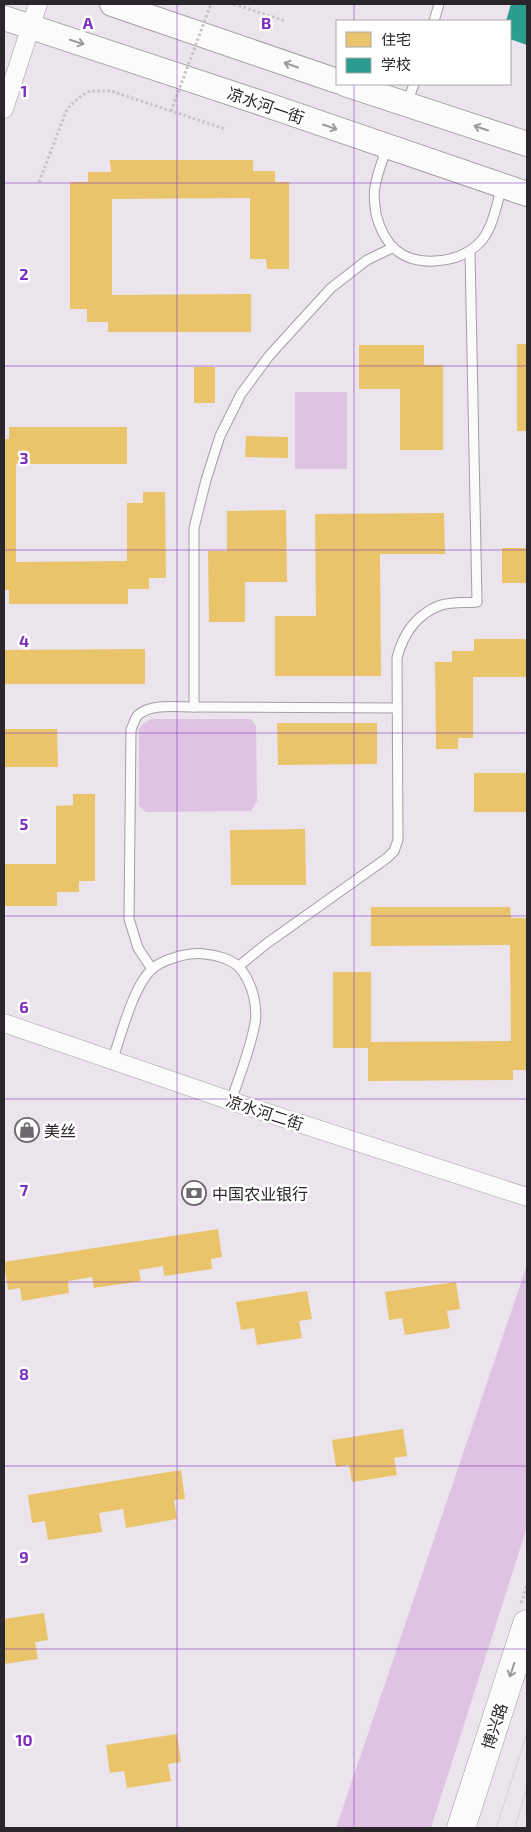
<svg xmlns="http://www.w3.org/2000/svg" width="531" height="1832" font-family="'Exo 2','Noto Sans SC',sans-serif">
<style>
.green{fill:#dec3e2}
.homes{fill:#e9c46a}
.schools{fill:#2a9d8f}
.lines{fill:none;stroke-linecap:round;stroke-linejoin:round}
.service-casing{stroke:#a49ea4;stroke-width:11}
.minor-casing{stroke:#a49ea4;stroke-width:19}
.secondary-casing{stroke:#a49ea4;stroke-width:26}
.primary-casing{stroke:#a49ea4;stroke-width:29}
.path{stroke:#c7c4c7;stroke-width:3;stroke-dasharray:2.5 2.5;stroke-linecap:butt}
.service{stroke:#fcfbfc;stroke-width:9}
.minor{stroke:#fcfbfc;stroke-width:18}
.secondary{stroke:#fcfbfc;stroke-width:24}
.primary{stroke:#fcfbfc;stroke-width:28}
.tram{stroke:#d4d2d5;stroke-width:1}
.path-bridge{stroke:#c7c4c7;stroke-width:3;stroke-dasharray:2.5 2.5;stroke-linecap:butt}
.oneway{stroke:#9e9b9e}
.grid{fill:none;stroke:#7b2cbf;stroke-width:1;stroke-opacity:0.55}
.labels{text-anchor:middle;dominant-baseline:central;stroke-width:5;stroke-linejoin:round;paint-order:stroke}
.street-label{font-size:16px;fill:#2b262b;stroke:#fff}
.poi-label{font-size:16px;fill:#2b262b;stroke:#fff;text-anchor:start}
.grid-label{font-size:16px;text-anchor:middle;font-weight:bold;fill:#7b2cbf;stroke:#fff;stroke-width:5;stroke-linejoin:round;paint-order:stroke}
</style>
<rect width="100%" height="100%" fill="#ebe4ec"/>
<g class="green">
<path d="M347,392V469H295V392Z"/>
<path d="M151,719H251L256,726L257,801L251,811L146,812L139,806V729L143,724Z"/>
<path d="M527,1265V1527L431,1828H336Z"/>
</g>
<g class="homes">
<path d="M110,160H253V171H275V182H289V269H267L266,259H250V198L112,199V295L251,294V332H108V322H87V309H70V182H88V172H111Z"/>
<rect x="517" y="344" width="10" height="87"/>
<path d="M359,345H424V365H443V450H400V389H359Z"/>
<rect x="194" y="367" width="21" height="36"/>
<path d="M9,427H127V464H16V562L127,561V503H143V492H165L166,578H149V589H128V604H9V590H4V439H9Z"/>
<path d="M246,436L288,437V458L245,457Z"/>
<path d="M286,510L287,582H245V622H209L208,551H227V511Z"/>
<path d="M444,513L445,554H380L381,676H275V616H316L315,514Z"/>
<rect x="502" y="548" width="25" height="35"/>
<path d="M474,639H527V677H473V738H458V749H436L435,662H452V651H474Z"/>
<path d="M145,649V684H4V650Z"/>
<path d="M277,723H377V764L278,765Z"/>
<path d="M4,729H57L58,767H4Z"/>
<rect x="474" y="773" width="53" height="39"/>
<path d="M73,794H95V881H79V892H57V906H4V864H56V806L73,805Z"/>
<path d="M305,829L306,885H231L230,830Z"/>
<path d="M371,907H510L511,918H527V1070H513V1080L368,1081V1048H333V972H371V1042L511,1041L510,945L371,946Z"/>
<path d="M218,1229L222,1257L211,1259L212,1269L164,1276L163,1266L139,1270L141,1281L94,1288L92,1277L68,1281L69,1293L22,1301L20,1288L8,1290L4,1262Z"/>
<path d="M456,1282L460,1309L447,1311L450,1328L405,1335L402,1318L389,1320L385,1292Z"/>
<path d="M307,1291L312,1319L299,1321L302,1338L257,1345L254,1328L241,1330L236,1302Z"/>
<path d="M403,1429L407,1456L394,1458L397,1475L352,1482L349,1465L336,1467L332,1440Z"/>
<path d="M181,1470L185,1499L174,1500L177,1519L126,1528L123,1509L99,1513L102,1532L48,1540L45,1521L32,1523L28,1495Z"/>
<path d="M44,1613L48,1640L35,1642L38,1659L4,1664V1619Z"/>
<path d="M177,1734L181,1762L168,1764L171,1781L127,1788L124,1771L110,1773L106,1745Z"/>
</g>
<path class="schools" d="M511,4H527V45L510,39V21H506Z"/>
<g class="lines">
<defs>
<g id="service">
<path d="M434,21L439,4"/>
<path d="M407,103L414,84"/>
<path d="M387,147C383,160 377,173 375,187C373,195 375,206 376,214C384,245 401,263 435,261C453,260 470,254 482,240C493,227 497,203 502,186"/>
<path d="M194,707L397,708"/>
<path d="M239,966L266,944L387,858L394,851L398,840L397,658C403,634 417,614 441,605C451,602 465,603 477,602L470,252"/>
<path d="M152,969L138,948L129,919L131,730C133,725 135,718 138,715C151,703 178,707 194,707V528L206,480L220,436L241,394L269,356L298,324L331,288L367,260L392,248"/>
<path d="M112,1061C121,1036 133,987 151,970C162,959 189,952 205,954C216,955 231,959 239,967C253,983 259,1009 254,1028C249,1053 239,1077 231,1101"/>
</g>
<g id="minor">
<path d="M4,109L38,4"/>
<path d="M4,1023L231,1101L527,1197"/>
</g>
<g id="secondary">
<path d="M112,4L337,81"/>
<path d="M4,18L273,107L527,194"/>
<path d="M345,84L527,144"/>
</g>
<path id="primary" d="M461,1828L527,1624"/>
</defs>
<use href="#service" class="service-casing"/>
<use href="#minor" class="minor-casing"/>
<use href="#secondary" class="secondary-casing"/>
<use href="#primary" class="primary-casing"/>
<g class="path">
<path d="M234,4L285,21"/>
<path d="M39,182L67,109L82,95L90,91H111L225,129"/>
<path d="M521,1603L527,1585"/>
</g>
<use href="#service" class="service"/>
<use href="#minor" class="minor"/>
<use href="#secondary" class="secondary"/>
<use href="#primary" class="primary"/>
<g class="tram">
<path d="M496,1828L527,1733"/>
<path d="M515,1828L527,1787"/>
</g>
<path class="path-bridge" d="M171,111L211,4"/>
</g>
<defs><path id="oneway-shaft" d="M-6 0H5M1.5-3L5.5 0L1.5 3" fill="none" stroke-width="1.6" stroke-linecap="round" stroke-linejoin="round" transform="scale(1.25)"/></defs>
<g class="oneway">
<use href="#oneway-shaft" transform="translate(77 42) rotate(18)"/>
<use href="#oneway-shaft" transform="translate(291 65) rotate(-161)"/>
<use href="#oneway-shaft" transform="translate(330 127) rotate(19)"/>
<use href="#oneway-shaft" transform="translate(481 128) rotate(-161)"/>
<use href="#oneway-shaft" transform="translate(512 1670) rotate(108)"/>
</g>
<path class="grid" d="M177,4V1828M354,4V21M354,84V1828M4,183H527M4,366H527M4,550H527M4,733H527M4,916H527M4,1099H527M4,1282H527M4,1466H527M4,1649H527"/>
<defs>
<symbol id="shop-ring" viewBox="-11 -11 22 22"><circle r="9.5" fill="#fff" stroke="#6e686f" stroke-width="1.5"/><path d="M-5-2.5h2.3a2.7 3.5 0 0 1 5.4 0H5L5.5 6h-11ZM-1.5-2.5h3a1.5 2.3 0 0 0-3 0Z" fill="#6e686f"/></symbol>
<symbol id="bank-ring" viewBox="-11 -11 22 22"><circle r="9.5" fill="#fff" stroke="#6e686f" stroke-width="1.5"/><path d="M-6-4H6V4H-6ZM0-2.3a2.3 2.3 0 1 0 0 4.6a2.3 2.3 0 1 0 0-4.6Z" fill="#6e686f"/></symbol>
</defs>
<g fill-rule="evenodd">
<use href="#shop-ring" x="13" y="1116" width="28" height="28"/>
<use href="#bank-ring" x="180" y="1179" width="28" height="28"/>
</g>
<g class="labels">
<g class="street-label">
<text transform="translate(266 105) rotate(19)">凉水河一街</text>
<text transform="translate(265 1112) rotate(18)">凉水河二街</text>
<text transform="translate(494 1726) rotate(-72)">博兴路</text>
</g>
<g class="poi-label">
<text x="44" y="1130">美丝</text>
<text x="212" y="1193">中国农业银行</text>
</g>
</g>
<g class="grid-label">
<text x="88" y="29">A</text>
<text x="266" y="29">B</text>
<text x="24" y="97">1</text>
<text x="24" y="280">2</text>
<text x="24" y="464">3</text>
<text x="24" y="647">4</text>
<text x="24" y="830">5</text>
<text x="24" y="1013">6</text>
<text x="24" y="1196">7</text>
<text x="24" y="1380">8</text>
<text x="24" y="1563">9</text>
<text x="24" y="1746">10</text>
</g>
<rect width="531" height="1832" fill="none" stroke="#2b262b" stroke-width="10"/>
<rect x="336" y="20" width="175" height="65" fill="#ffffff" stroke="#aaa8aa"/>
<rect x="346" y="32" width="25" height="15" fill="#e9c46a" stroke="#aaa8aa"/>
<text x="381" y="45" font-size="15" fill="#2b262b">住宅</text>
<rect x="346" y="58" width="25" height="15" fill="#2a9d8f" stroke="#aaa8aa"/>
<text x="381" y="70" font-size="15" fill="#2b262b">学校</text>
</svg>
